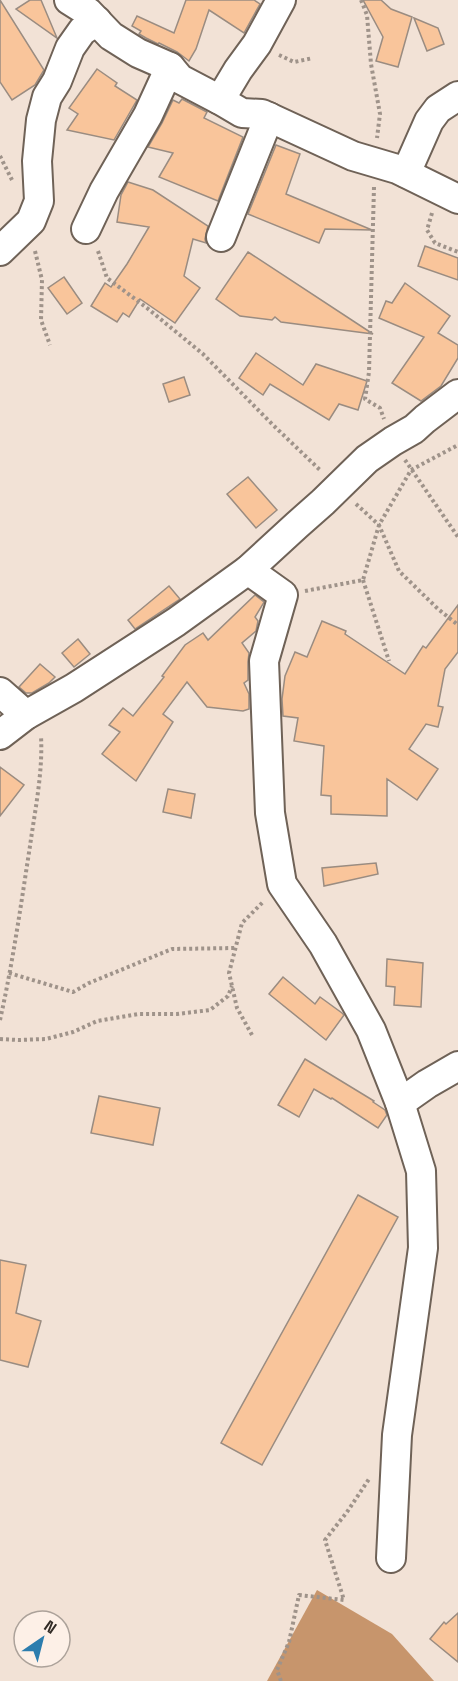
<svg xmlns="http://www.w3.org/2000/svg" width="458" height="1681" font-family="'Space Grotesk',sans-serif">
<style>
.forest{fill:#c7956c}
.building{fill:#f9c59b;stroke:#9a8c81;stroke-width:1.5}
.lines{fill:none;stroke-linecap:round;stroke-linejoin:round}
.minor-casing{stroke:#6f6257;stroke-width:32}
.path{stroke:#9f938a;stroke-width:4;stroke-dasharray:3 3;stroke-linecap:butt}
.minor{stroke:#fff;stroke-width:28}
</style>
<rect width="100%" height="100%" fill="#f2e2d6"/>
<path class="forest" d="M317,1590L392,1634L434,1681H267Z"/>
<g class="building">
<path d="M0,0L44,70L35,85L12,100L0,82Z"/>
<path d="M30,0H41L57,38L16,9Z"/>
<path d="M186,0H254L260,4L244,33L209,10L196,49L189,61L177,52L159,43L158,44L146,38L139,34L141,31L132,26L137,16L174,33Z"/>
<path d="M363,0H381L391,9L412,17L398,67L376,61L383,37Z"/>
<path d="M414,18L438,28L444,44L427,51Z"/>
<path d="M97,69L117,83L115,86L137,100L114,140L67,130L78,114L69,108Z"/>
<path d="M182,99L207,112L204,118L243,137L218,201L159,177L173,153L148,147L162,123L173,100L179,103Z"/>
<path d="M276,145L300,154L286,194L372,230L325,229L319,243L248,214Z"/>
<path d="M128,182L153,190L208,226L205,239L206,243L193,239L184,276L200,288L175,323L140,299L129,317L123,313L117,322L91,306L105,283L111,287L127,264L149,227L117,222L121,195Z"/>
<path d="M425,246L458,258V280L418,266Z"/>
<path d="M248,252L373,334L281,322L275,317L272,320L240,316L216,299Z"/>
<path d="M64,277L82,303L67,314L48,288Z"/>
<path d="M405,283L450,316L438,333L458,345V358L441,386L421,401L392,383L424,337L379,318L386,301L392,303Z"/>
<path d="M256,353L303,385L316,364L367,381L358,410L339,404L329,420L270,384L263,395L239,378Z"/>
<path d="M184,377L190,395L169,402L163,384Z"/>
<path d="M248,477L277,510L256,528L227,494Z"/>
<path d="M169,586L180,599L135,629L128,620Z"/>
<path d="M255,595L264,602L263,604L255,617L258,621L256,631L242,643L249,653L248,662V680L244,683L249,694V709L243,711L207,707L187,682L163,714L173,722L136,781L102,754L120,732L109,725L123,708L133,716L153,691L164,677L162,676L185,645L203,633L208,640Z"/>
<path d="M458,605V652L445,669L438,706L443,707L438,727L426,724L409,749L438,769L417,800L387,779V816L331,814V796L321,795L324,746L294,741L298,718L283,716L282,699L285,676L295,652L307,657L322,621L346,631L345,634L405,674L423,646L426,648Z"/>
<path d="M78,639L90,654L74,667L62,653Z"/>
<path d="M40,664L55,677L49,683L32,693H26L19,687Z"/>
<path d="M0,767L24,785L0,816Z"/>
<path d="M168,789L195,794L191,818L163,812Z"/>
<path d="M376,863L378,874L324,886L322,868Z"/>
<path d="M387,959L423,963L421,1007L394,1005L395,987L386,986Z"/>
<path d="M283,977L315,1004L320,997L342,1013L344,1015L326,1040L269,994Z"/>
<path d="M305,1059L374,1101L373,1102L385,1110L387,1115L378,1128L332,1098L331,1099L314,1089L299,1117L278,1105Z"/>
<path d="M99,1096L160,1108L153,1145L91,1133Z"/>
<path d="M358,1195L398,1217L262,1465L221,1443Z"/>
<path d="M0,1260L26,1265L16,1313L41,1321L28,1367L0,1360Z"/>
<path d="M458,1613V1662L430,1639L444,1622L446,1624Z"/>
</g>
<g class="lines">
<defs>
<g id="minor">
<path d="M69,0L88,12L111,36L138,53L170,67L180,79L220,100L242,113L262,114L353,156L397,169L458,199"/>
<path d="M220,100L238,70L257,44L281,0"/>
<path d="M406,173L429,121L438,109L458,96"/>
<path d="M86,229L104,191L148,115L170,67"/>
<path d="M221,237L269,117"/>
<path d="M0,251L31,221L39,201L37,161L41,120L47,97L57,81L70,48L82,31L97,21"/>
<path d="M248,570L283,595L264,661L270,813L282,884L323,944L371,1030L400,1103L421,1171L423,1248L397,1435L391,1558"/>
<path d="M0,692L26,715"/>
<path d="M0,735L26,715L74,688L176,622L248,570L297,525L323,502L367,459L393,441L414,429L425,419L458,394"/>
<path d="M400,1103L427,1084L458,1066"/>
</g>
</defs>
<use href="#minor" class="minor-casing"/>
<g class="path">
<path d="M361,0L367,15L371,64L380,114L377,138"/>
<path d="M279,55L294,62L313,58"/>
<path d="M0,156L12,180"/>
<path d="M374,187L369,372L365,399L380,408L384,419"/>
<path d="M432,213L427,230L435,243L458,252"/>
<path d="M35,251L42,280L41,320L50,345"/>
<path d="M98,251L107,278L147,308L203,354L273,425L320,470"/>
<path d="M405,460L458,537"/>
<path d="M356,504L379,525L399,571L438,609L458,625"/>
<path d="M363,580L389,661"/>
<path d="M305,591L363,580L379,525L411,470L458,445"/>
<path d="M9,973L73,992L89,983L172,949L236,948"/>
<path d="M0,1020C13,962 21,904 30,846C35,810 43,772 41,736"/>
<path d="M252,1035L237,1008L229,973L242,923L264,901"/>
<path d="M0,1039L18,1040L46,1039L73,1032L97,1021L138,1014H177L210,1010L228,996L232,986"/>
<path d="M281,1681L277,1670L289,1642L299,1595L344,1600L325,1540L347,1512L369,1479"/>
</g>
<use href="#minor" class="minor"/>
</g>
<g transform="translate(42 1639) rotate(35)"><circle r="28" fill="#fdf0e7" stroke="#aca29a" stroke-width="1.5"/>
<path d="M0-4.5L10 22L0 15L-10 22Z" fill="#2c7dae"/>
<text y="-9" font-size="16" font-weight="bold" text-anchor="middle" fill="#322c27">N</text>
</g>
</svg>
